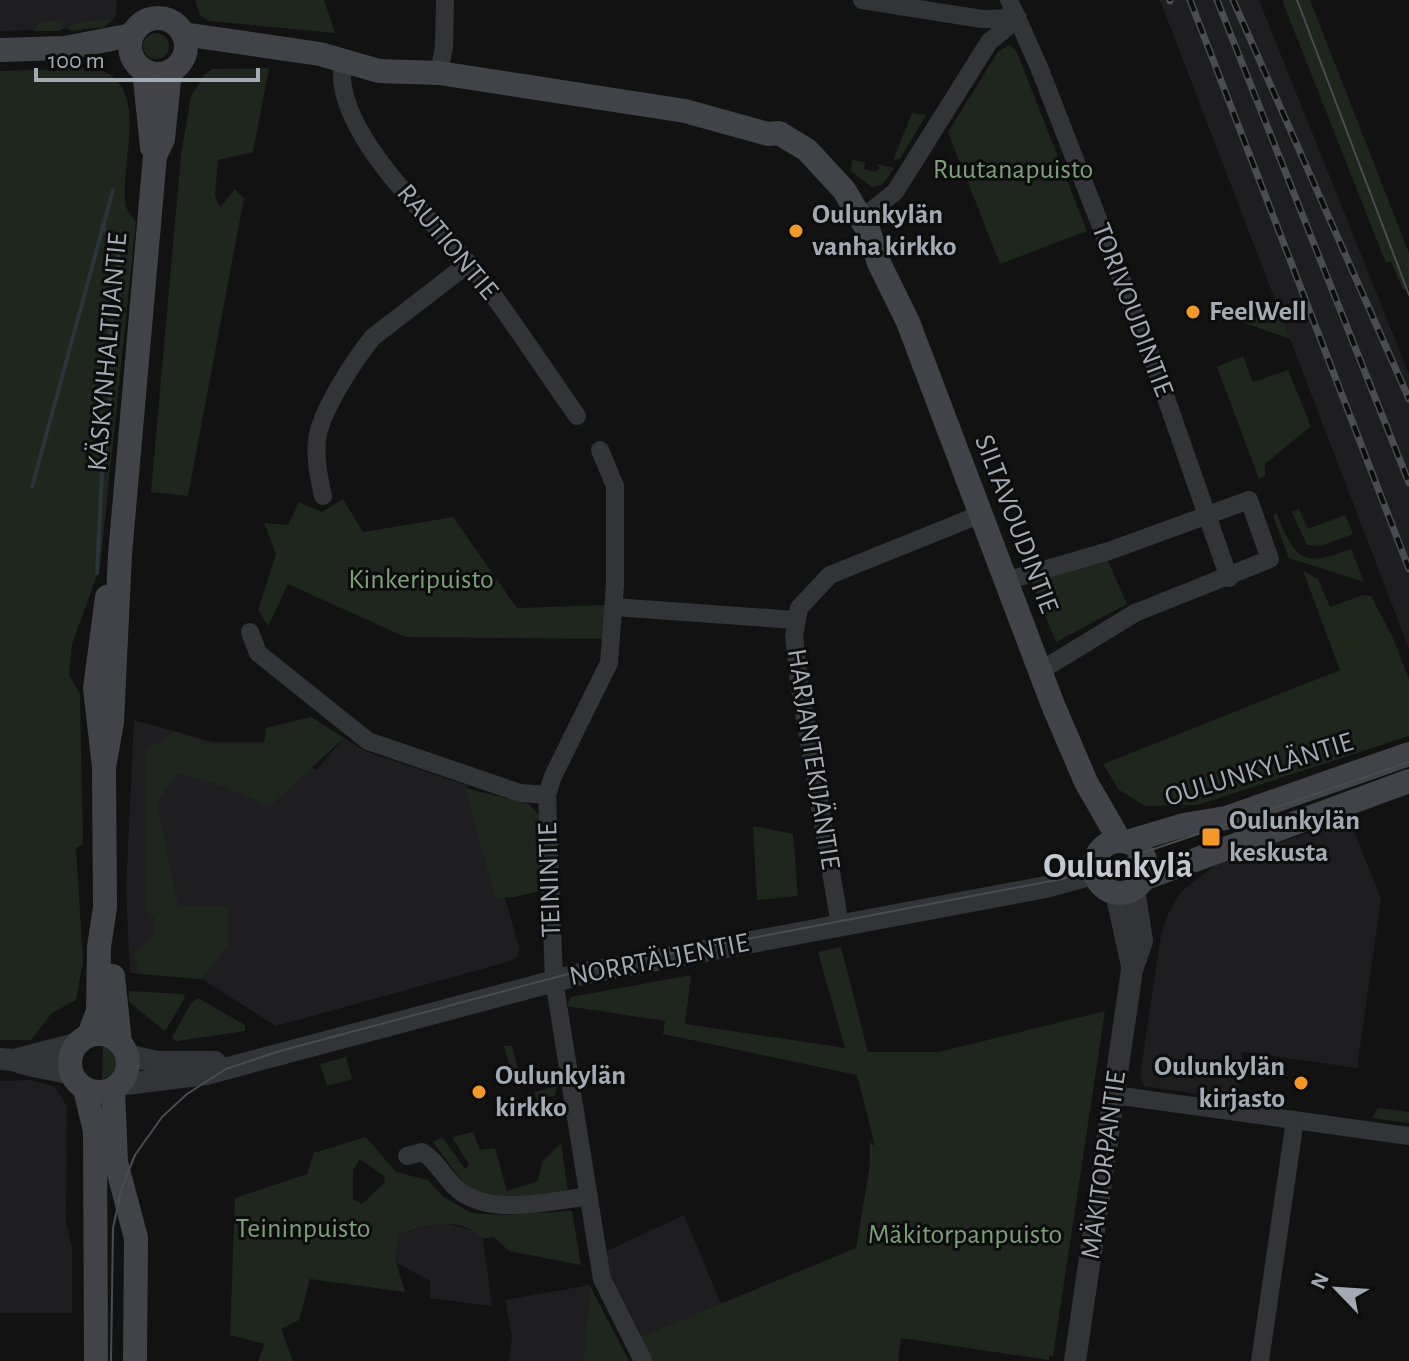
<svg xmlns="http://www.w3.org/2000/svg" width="1409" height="1361" font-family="'Alegreya Sans',sans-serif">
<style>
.built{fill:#1e1e20}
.green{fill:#1e261e;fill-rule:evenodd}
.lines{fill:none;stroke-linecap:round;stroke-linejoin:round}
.stream{stroke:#2a3439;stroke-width:4}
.minor{stroke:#333438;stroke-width:18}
.tertiary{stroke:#333438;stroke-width:22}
.secondary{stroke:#414348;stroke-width:24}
.tram{stroke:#4a4c51;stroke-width:2}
.rail-casing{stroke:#4a4c51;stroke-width:7}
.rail{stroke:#0d0d0e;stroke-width:4;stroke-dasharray:12;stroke-linecap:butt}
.poi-dot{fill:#f49929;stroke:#0d0d0e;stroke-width:3}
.labels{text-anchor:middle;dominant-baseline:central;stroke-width:6;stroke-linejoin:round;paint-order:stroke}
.park-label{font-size:28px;fill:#7ba079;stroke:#0d0d0e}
.poi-label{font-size:28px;font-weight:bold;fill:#a3aab4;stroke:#0d0d0e;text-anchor:start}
.street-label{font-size:28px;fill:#a3aab4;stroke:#0d0d0e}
.district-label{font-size:36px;font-weight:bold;fill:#c4c8d0;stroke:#0d0d0e}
</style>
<rect width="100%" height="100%" fill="#121213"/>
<g class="built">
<path d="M0,0H117L116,16L104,28L0,31Z"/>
<path d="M1160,0H1259L1409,374V649Z"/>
<path d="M134,720L213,742H266L316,770L344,738L367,752L466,785L476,796L519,947L518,956L511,961L276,1026L202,979L130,973L126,890Z"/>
<path d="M1349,819L1381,899L1357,1068L1243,1052L1236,1100L1144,1086L1140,1075L1161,935L1169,912L1181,892L1216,864Z"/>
<path d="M30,1080L54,1086L67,1106L66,1223L72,1247V1313H0V1081Z"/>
<path d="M684,1215L721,1304L640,1337L607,1273L605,1252Z"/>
<path d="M440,1222L475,1231L483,1239L492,1306L430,1298V1281L396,1262L398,1235Z"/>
<path d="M590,1285L583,1361H509L512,1336L505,1300Z"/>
</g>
<g class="green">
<path d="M195,0H324L335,33L209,21L200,15Z"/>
<path d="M1282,0H1310L1409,253V288L1403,290L1391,261L1386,263Z"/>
<path d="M113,20L100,27L71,31L67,27L82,21Z"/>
<path d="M63,21L60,31H34L38,22Z"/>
<circle cx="156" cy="46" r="13"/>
<path d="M1009,45L1016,50L1087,231L1000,264L948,132L998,52Z"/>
<path d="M95,68C154,84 118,165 126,206C127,211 133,217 136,222L100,567L72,644L69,675L80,694L83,844L76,848L83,961L76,1000L52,1013L31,1040H0V71Z"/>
<path d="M269,68L253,152L218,160L215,196L220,207L235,189L244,198L188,496L151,492L181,155L191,96L205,74L213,69Z"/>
<path d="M912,113L926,115L900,159L893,160Z"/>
<path d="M852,160L865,162L864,169L876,172L880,168L877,164L894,168L882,185L872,187L851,171Z"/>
<path d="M1278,307L1290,339L1242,322L1276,308Z"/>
<path d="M1243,356L1253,382L1288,370L1311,426L1265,464V476L1259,479L1217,367Z"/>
<path d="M343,499L363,532L453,517L517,608L605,605L604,639L405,637L288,584L268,626L258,610L276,554L264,523L288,525L299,502L322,512Z"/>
<path d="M1299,509L1308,529L1345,515L1353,534L1321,546L1307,545L1292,512Z"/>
<path d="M1276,512C1296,560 1301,568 1351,549L1364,582L1289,558L1273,516Z"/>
<path d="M1107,559L1127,604L1056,642L1032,583Z"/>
<path d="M1303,571L1318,579L1330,607L1363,595L1371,596L1393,638L1409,679V736L1198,805L1145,806L1119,790L1103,764L1340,670Z"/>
<path d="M311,717L344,738L270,806L222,786L178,773L157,802L178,905L228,906V945L202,979L141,974L133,952C151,945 153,937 155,919L146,910L145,751L175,731L208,744H264L266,728Z"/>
<path d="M465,788L529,804L539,815L543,890L515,897L495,898Z"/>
<path d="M753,826L793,834L798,896L757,900Z"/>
<path d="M841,947L868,1052H939L1105,1011L1053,1356H1049V1360L901,1338L898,1361H650L640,1337L856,1248L870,1164V1141L873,1146L874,1142L857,1075L663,1034L665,1021L567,1006L571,997L691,975L685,1024L845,1048L818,952Z"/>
<path d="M129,991L183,994L185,998L165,1031L129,1002Z"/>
<path d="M198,998L245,1025V1031L177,1041L172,1038L191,1003Z"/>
<path d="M103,1044C116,1049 121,1060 114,1073L102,1080Z"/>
<path d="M504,1046H512L521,1080L514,1082Z"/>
<path d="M346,1057L352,1079L327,1086L320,1064Z"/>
<path d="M557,1086L555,1095L546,1098L539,1107L534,1092Z"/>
<path d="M1378,1108L1409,1112V1123L1372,1118Z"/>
<path d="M473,1132L480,1150L495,1148L507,1191L538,1181L542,1162L561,1143L568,1192L507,1198L467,1188L433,1142L442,1137L465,1169L469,1165L452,1137Z"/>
<path d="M366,1137L396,1172L428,1180L444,1197L471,1213L504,1215L572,1211L581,1265L509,1251L494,1237L483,1239C459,1214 426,1225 398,1235L396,1262L405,1292L310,1279L299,1320L281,1329L293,1361H258L265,1344L230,1335L235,1198L307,1174L314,1153ZM360,1159L384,1176L385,1182L362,1204L353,1199V1170Z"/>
<path d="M590,1286L629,1361H583Z"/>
</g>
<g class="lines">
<g class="stream">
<path d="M32,487L113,190"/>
<path d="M97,573L102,473L110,418L109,340L119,271L118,254L102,224"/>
</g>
<g class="minor">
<path d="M862,0L982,19L1018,18"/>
<path d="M1009,0L1039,67L1152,358L1229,578"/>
<path d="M343,60C329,132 438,223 479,276C513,321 544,369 577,416"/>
<path d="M439,73L444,47L445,0"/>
<path d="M862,218L895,192L989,42L1018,18"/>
<path d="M600,450L615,486V584L609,663L553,776L547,795L554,980L594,1230L602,1279L643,1361"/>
<path d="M323,496C319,478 315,459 317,440C320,412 355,359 373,337L469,263"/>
<path d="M1005,581L1109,551L1249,500L1270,559L1135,613L1040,671"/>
<path d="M614,607L795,620"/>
<path d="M250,632L258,653L368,741L520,793L547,795"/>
<path d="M840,925L799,683L794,636L799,608L830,575L979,515"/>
<path d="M1114,1095L1409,1136"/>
<path d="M407,1156L422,1152C439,1162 445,1181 461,1192C495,1216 552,1201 589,1196"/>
<path d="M1260,1361L1295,1120"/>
</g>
<g class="tertiary">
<path d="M1116,893L1132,966"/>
<path d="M127,1055L157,1062H215"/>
<path d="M0,1059L14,1060L76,1044"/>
<path d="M14,1060C33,1069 52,1067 72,1075"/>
<path d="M118,1085L206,1074L581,974L1046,887L1094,874"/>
<path d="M1075,1361L1132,970L1142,941L1134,889"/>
</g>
<g class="secondary">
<circle cx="158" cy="46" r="28"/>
<path d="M183,34L320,54L379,71L439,73L685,111L768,134L779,133L807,150L844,190L869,232L879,263L908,322L1053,705L1086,782L1120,841"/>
<path d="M0,50L65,48L132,35"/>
<path d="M144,70L152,147"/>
<path d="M104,767L112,722L120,554L155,156L163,139L170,71"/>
<circle cx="1120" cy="867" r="26"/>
<path d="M1127,842L1184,825L1226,818L1409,754"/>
<path d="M1143,879L1409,781"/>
<path d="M113,976L120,1043"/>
<circle cx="99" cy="1063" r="29"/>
<path d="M89,1035L98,1011L99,947L105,907L104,767L95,688L107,597"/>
<path d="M85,1089L95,1131L96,1361"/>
<path d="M113,1089L116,1162L136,1238L135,1361"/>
</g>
<g class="tram">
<path d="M1297,0L1409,295"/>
<path d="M111,1361L113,1228L122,1187L135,1155L162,1117L187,1094L226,1069L280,1051L579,971L1072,877L1409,762"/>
</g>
<defs>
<g id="rail">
<path d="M1170,0V1"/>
<path d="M1190,0L1409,569"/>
<path d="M1217,0L1409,483"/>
<path d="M1233,0L1409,399"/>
</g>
</defs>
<use href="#rail" class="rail-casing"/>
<use href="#rail" class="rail"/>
</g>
<g class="poi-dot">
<circle cx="796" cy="231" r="8"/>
<circle cx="1193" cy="312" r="8"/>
<rect x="1201" y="827" width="20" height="20" rx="4"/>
<circle cx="1301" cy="1083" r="8"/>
<circle cx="479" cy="1092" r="8"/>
</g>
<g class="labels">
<g class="park-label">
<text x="1013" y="170">Ruutanapuisto</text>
<text x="421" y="580">Kinkeripuisto</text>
<text x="303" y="1229">Teininpuisto</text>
<text x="965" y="1235">Mäkitorpanpuisto</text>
</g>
<g class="poi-label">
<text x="812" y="215">Oulunkylän<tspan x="812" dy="32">vanha kirkko</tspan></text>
<text x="1209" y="312">FeelWell</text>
<text x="1229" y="821">Oulunkylän<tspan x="1229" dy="32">keskusta</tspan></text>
<text x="1285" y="1067" text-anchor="end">Oulunkylän<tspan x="1285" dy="32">kirjasto</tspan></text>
<text x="495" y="1076">Oulunkylän<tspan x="495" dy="32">kirkko</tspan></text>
</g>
<g class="street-label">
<text transform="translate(447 242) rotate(50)">RAUTIONTIE</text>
<text transform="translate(1132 310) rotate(69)">TORIVOUDINTIE</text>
<text transform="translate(108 352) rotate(-85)">KÄSKYNHALTIJANTIE</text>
<text transform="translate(1016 524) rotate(69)">SILTAVOUDINTIE</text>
<text transform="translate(813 759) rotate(81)">HARJANTEKIJÄNTIE</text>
<text transform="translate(1259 770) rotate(-17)">OULUNKYLÄNTIE</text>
<text transform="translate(550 880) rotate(-92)">TEININTIE</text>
<text transform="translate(659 960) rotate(-11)">NORRTÄLJENTIE</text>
<text transform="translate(1104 1165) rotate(-82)">MÄKITORPANTIE</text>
</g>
<g class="district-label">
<text x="1118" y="866">Oulunkylä</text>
</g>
</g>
<g transform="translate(1337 1289) rotate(295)" stroke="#0d0d0e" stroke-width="6" paint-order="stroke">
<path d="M0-6L14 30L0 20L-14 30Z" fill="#a3aab4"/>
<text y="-12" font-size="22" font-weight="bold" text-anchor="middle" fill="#a3aab4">N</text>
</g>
<path d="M36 68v12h222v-12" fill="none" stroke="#a3aab4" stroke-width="4"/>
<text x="48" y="68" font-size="24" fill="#a3aab4" stroke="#0d0d0e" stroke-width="6" paint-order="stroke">100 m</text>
</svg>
